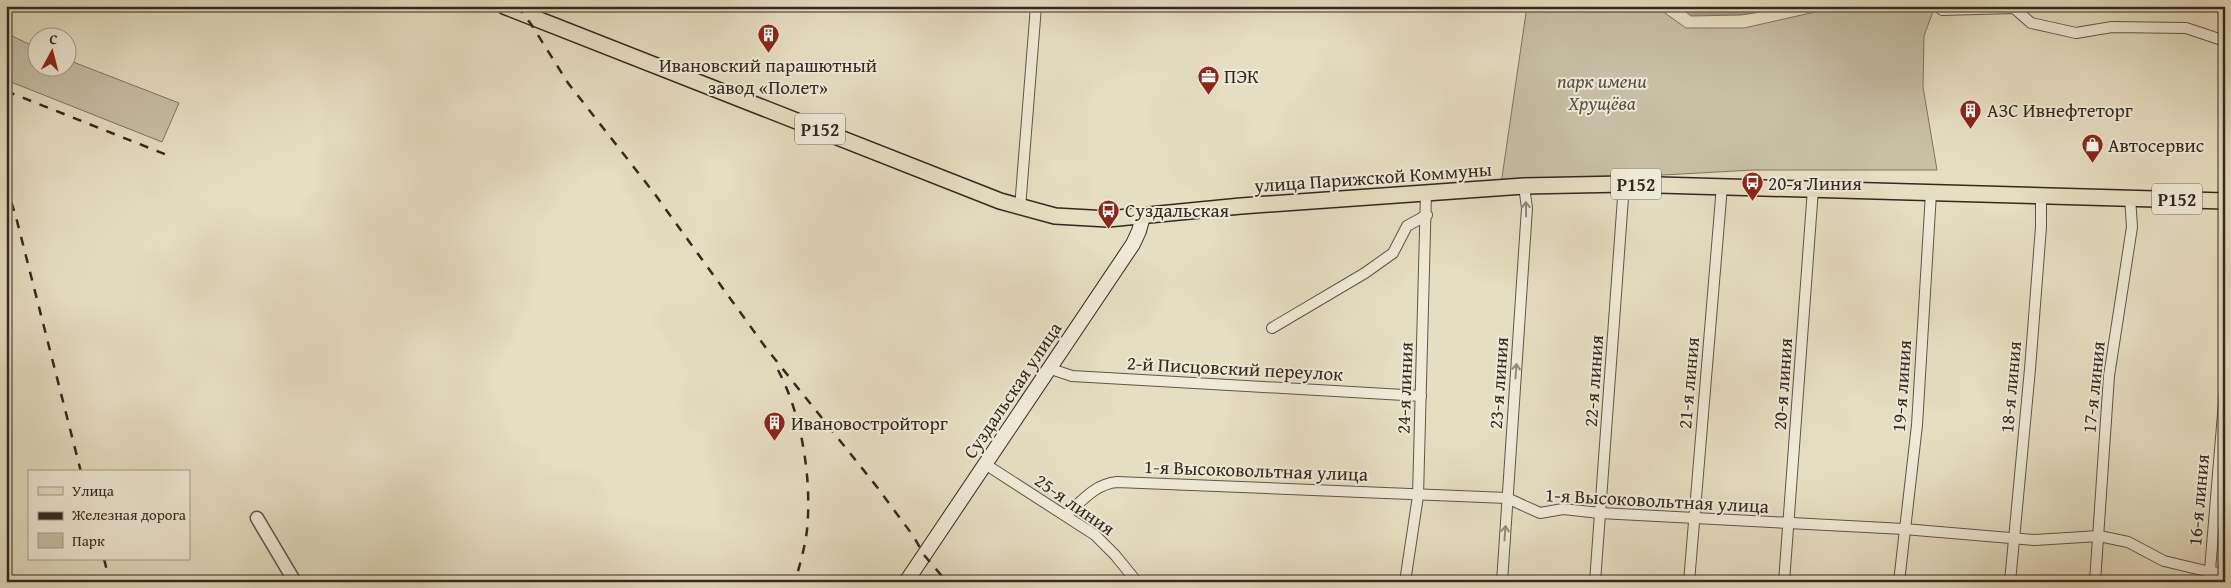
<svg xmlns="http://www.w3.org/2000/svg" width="2231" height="588" font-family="'Gentium Book Plus',serif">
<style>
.green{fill:#c7bfa6;stroke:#7c7463}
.water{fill:#a8a08b;stroke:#787060}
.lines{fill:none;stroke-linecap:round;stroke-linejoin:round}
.shore{stroke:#6c6456;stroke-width:1}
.minor-casing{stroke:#5e5648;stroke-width:12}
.tertiary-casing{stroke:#5e5648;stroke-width:15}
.secondary-casing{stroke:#312920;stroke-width:16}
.primary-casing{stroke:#312920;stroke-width:18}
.minor{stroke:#efead7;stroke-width:10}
.tertiary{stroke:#efead7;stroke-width:12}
.secondary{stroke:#efead7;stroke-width:14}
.primary{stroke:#e6dec2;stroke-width:15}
.rail{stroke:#312920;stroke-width:2.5;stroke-dasharray:9 9;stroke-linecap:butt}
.oneway{stroke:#908a7c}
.labels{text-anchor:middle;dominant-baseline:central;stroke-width:4;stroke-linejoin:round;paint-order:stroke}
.shield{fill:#efead7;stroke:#6a6357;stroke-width:1}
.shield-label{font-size:18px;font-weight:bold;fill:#312920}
.poi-label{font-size:19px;fill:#312920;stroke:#efead7;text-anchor:start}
.park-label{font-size:19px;font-style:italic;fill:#564e42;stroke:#efead7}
.street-label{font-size:19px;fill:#312920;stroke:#efead7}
</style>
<rect width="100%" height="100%" fill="#e6dec2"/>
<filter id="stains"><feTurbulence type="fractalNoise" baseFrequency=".004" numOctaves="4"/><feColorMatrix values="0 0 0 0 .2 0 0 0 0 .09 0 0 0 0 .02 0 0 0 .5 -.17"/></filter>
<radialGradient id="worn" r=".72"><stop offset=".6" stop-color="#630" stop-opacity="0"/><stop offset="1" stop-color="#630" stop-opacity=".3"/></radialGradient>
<g class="green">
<path d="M1527,6H1655L1686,28H1744L1824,10L1826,6H1935L1924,36L1923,87L1937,170H1753L1501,184Z"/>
<path d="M6,33L37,48L38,68H68V60L179,103L162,142L6,80Z"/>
</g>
<path class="water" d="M1678,6H1799L1741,15L1691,16Z"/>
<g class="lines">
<path class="shore" d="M1686,6L1693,11L1741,10L1769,6"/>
<defs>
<g id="minor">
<path d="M1942,10L2014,8L2031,23L2076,33L2112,27L2186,28L2225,41"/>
<path d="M1020,208L1036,6"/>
<path d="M1272,328L1365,273L1393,253L1407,226L1427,215"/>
<path d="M1048,368L1072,376L1421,396"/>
<path d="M985,464L1095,535L1115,555L1137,582"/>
<path d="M1066,515C1082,501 1095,484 1117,482L1507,498L1540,513L1563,509L1600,513L1904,529L2035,540L2099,536L2128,542L2164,561L2210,572L2225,573"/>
<path d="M1405,582L1418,496L1426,193"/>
<path d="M1502,582L1527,208L1524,186"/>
<path d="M1595,582L1624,184"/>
<path d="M1689,582L1722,186"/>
<path d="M1784,582L1813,189"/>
<path d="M1899,582L1917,425L1931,193"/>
<path d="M2010,582L2030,369L2041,227V195"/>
<path d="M2095,582L2109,376L2132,227L2130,197"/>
<path d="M2209,582L2225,390"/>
</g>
<path id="tertiary" d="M257,518L295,582"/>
<path id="secondary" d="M906,582L1133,244L1139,231L1143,216"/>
<path id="primary" d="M504,6L1000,201L1055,216L1108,219L1241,206L1524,186L1624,184L2225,201"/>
</defs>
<use href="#minor" class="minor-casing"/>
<use href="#tertiary" class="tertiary-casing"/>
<use href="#secondary" class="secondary-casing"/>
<use href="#primary" class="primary-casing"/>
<use href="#minor" class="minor"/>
<use href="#tertiary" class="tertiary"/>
<use href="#secondary" class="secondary"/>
<use href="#primary" class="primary"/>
<g class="rail">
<path d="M517,6L531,24L568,83L654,193L766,348L877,487L914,537L924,555L947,582"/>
<path d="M6,91L167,155"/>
<path d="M6,185L16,217L81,472"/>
<path d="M778,370C802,415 812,479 807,530C805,547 800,564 795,582"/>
<path d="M104,559L110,582"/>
</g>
</g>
<defs><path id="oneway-shaft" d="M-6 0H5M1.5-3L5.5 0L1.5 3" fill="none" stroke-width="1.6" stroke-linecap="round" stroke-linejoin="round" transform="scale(1.25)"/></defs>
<g class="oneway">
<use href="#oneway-shaft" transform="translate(1526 209) rotate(-91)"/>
<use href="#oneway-shaft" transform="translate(1516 371) rotate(-86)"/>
<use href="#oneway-shaft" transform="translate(1505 533) rotate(-86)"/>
</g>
<defs>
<symbol id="building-pin" viewBox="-11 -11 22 30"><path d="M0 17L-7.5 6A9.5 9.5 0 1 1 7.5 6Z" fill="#8f2418" stroke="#efead7"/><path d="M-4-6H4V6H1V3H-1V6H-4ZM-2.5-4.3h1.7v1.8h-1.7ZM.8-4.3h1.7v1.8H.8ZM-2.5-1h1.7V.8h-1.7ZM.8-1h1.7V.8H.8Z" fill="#fff"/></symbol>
<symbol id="office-pin" viewBox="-11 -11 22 30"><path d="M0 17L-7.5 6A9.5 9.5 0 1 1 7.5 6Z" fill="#8f2418" stroke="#efead7"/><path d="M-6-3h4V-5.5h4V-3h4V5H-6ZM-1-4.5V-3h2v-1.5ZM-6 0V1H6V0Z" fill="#fff"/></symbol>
<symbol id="shop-pin" viewBox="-11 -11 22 30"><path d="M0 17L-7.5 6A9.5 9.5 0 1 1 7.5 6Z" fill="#8f2418" stroke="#efead7"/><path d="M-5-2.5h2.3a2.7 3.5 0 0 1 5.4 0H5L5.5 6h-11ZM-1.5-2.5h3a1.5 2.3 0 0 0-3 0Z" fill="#fff"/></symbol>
<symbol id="bus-pin" viewBox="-11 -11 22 30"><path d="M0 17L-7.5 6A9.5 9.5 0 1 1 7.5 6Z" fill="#8f2418" stroke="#efead7"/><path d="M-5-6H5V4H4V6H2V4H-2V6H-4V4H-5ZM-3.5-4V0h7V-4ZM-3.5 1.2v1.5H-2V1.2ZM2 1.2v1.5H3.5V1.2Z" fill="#fff"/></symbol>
</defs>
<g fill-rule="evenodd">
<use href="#building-pin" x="756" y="22" width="25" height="34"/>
<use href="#office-pin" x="1196" y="64" width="25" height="34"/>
<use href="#building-pin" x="1958" y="98" width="25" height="34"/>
<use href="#shop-pin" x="2080" y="132" width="25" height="34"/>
<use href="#bus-pin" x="1740" y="170" width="25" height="34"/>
<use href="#bus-pin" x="1096" y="198" width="25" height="34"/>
<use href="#building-pin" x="762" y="410" width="25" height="34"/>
</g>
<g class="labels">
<g class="shield">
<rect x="795" y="113.5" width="50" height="31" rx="4"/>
<rect x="1611" y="168.5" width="50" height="31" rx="4"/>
<rect x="2152" y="183.5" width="50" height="31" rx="4"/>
</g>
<g class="shield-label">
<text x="820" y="129">Р152</text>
<text x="1636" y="184">Р152</text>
<text x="2177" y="199">Р152</text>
</g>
<g class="poi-label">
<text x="768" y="65" text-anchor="middle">Ивановский парашютный<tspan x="768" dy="22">завод «Полет»</tspan></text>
<text x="1224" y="76">ПЭК</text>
<text x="1987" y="110">АЗС Ивнефтеторг</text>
<text x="2108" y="145">Автосервис</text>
<text x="1768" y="183">20-я Линия</text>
<text x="1125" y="210">Суздальская</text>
<text x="791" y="423">Ивановостройторг</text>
</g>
<g class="park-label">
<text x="1602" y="81">парк имени<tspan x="1602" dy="22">Хрущёва</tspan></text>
</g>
<g class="street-label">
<text transform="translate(1373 177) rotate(-4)">улица Парижской Коммуны</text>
<text transform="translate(1235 368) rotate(3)">2-й Писцовский переулок</text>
<text transform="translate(1593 381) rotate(-86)">22-я линия</text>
<text transform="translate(1498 383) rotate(-86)">23-я линия</text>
<text transform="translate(1688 383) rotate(-85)">21-я линия</text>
<text transform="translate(1782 384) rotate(-86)">20-я линия</text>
<text transform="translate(1901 386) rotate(-86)">19-я линия</text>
<text transform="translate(2010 387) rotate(-85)">18-я линия</text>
<text transform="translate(2093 387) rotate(-84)">17-я линия</text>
<text transform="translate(1404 388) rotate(-88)">24-я линия</text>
<text transform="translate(1012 390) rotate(-56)">Суздальская улица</text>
<text transform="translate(1256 470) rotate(2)">1-я Высоковольтная улица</text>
<text transform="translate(1657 500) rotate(3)">1-я Высоковольтная улица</text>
<text transform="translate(2198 500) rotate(-85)">16-я линия</text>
<text transform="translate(1075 504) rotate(35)">25-я линия</text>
</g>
</g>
<rect width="2231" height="588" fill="none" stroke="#e6dec2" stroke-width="25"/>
<rect x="8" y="8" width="2216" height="573" fill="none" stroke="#312920" stroke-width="2.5"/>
<rect x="12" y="12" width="2206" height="563" fill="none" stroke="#312920"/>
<rect x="28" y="470" width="162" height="90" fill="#efead7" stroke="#a39d8e"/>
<rect x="38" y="487" width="25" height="8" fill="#e6dec2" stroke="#a39d8e"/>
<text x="72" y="496" font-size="15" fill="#312920">Улица</text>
<rect x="38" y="512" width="25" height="8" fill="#312920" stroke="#a39d8e"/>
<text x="72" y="520" font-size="15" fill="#312920">Железная дорога</text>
<rect x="38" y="533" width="25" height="15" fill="#c7bfa6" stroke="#a39d8e"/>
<text x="72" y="546" font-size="15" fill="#312920">Парк</text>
<g transform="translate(52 52) rotate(7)"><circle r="24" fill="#efead7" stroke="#a39d8e"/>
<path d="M0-4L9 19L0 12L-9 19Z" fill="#8f2418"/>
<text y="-8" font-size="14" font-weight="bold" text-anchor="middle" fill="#312920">С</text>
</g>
<rect width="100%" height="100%" filter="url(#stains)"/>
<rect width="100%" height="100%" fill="url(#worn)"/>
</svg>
